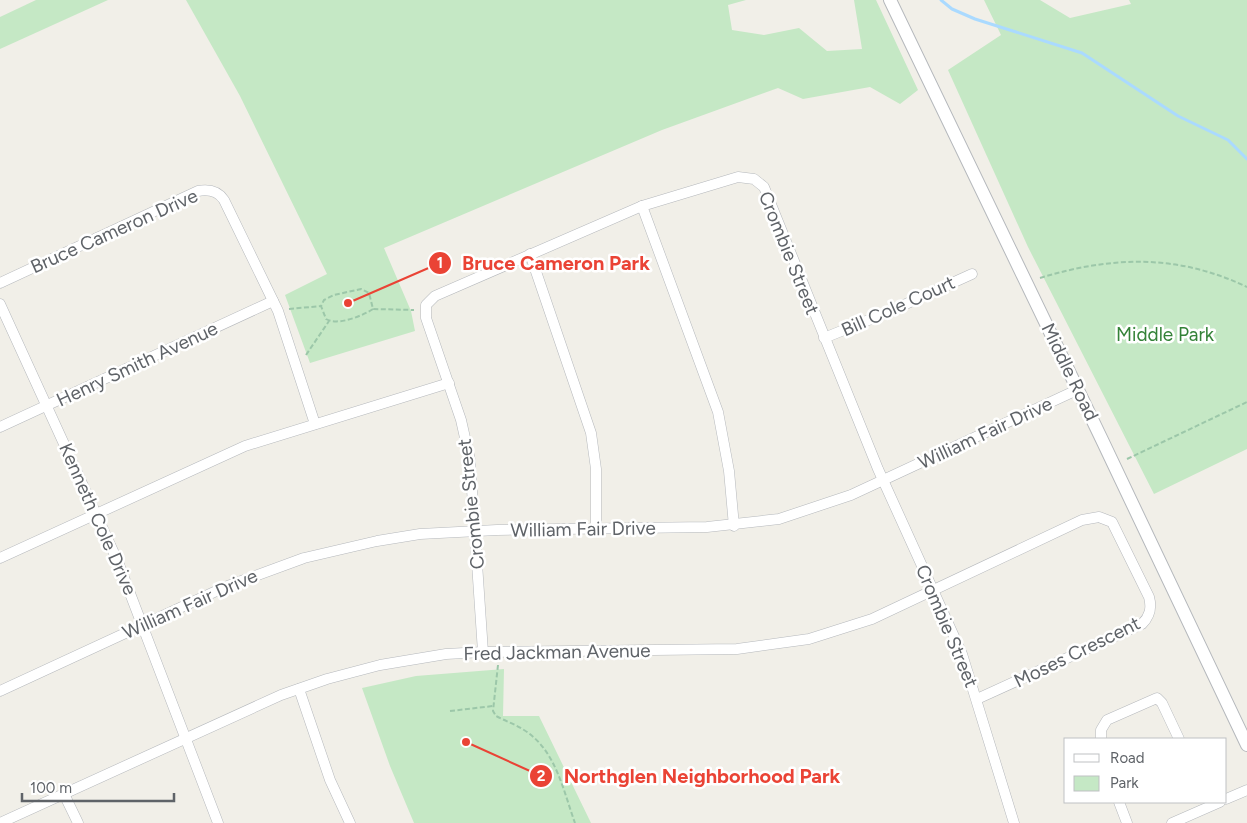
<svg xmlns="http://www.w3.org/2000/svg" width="1247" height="823" font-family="Figtree,sans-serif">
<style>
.green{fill:#c5e8c5}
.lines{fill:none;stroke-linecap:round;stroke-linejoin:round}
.stream{stroke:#aadaff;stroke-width:3}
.minor-casing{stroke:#b5b8bc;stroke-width:11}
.tertiary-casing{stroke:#b5b8bc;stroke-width:14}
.path{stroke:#9cc7a9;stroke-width:2;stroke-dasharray:5 2.5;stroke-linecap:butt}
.minor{stroke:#fff;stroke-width:10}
.tertiary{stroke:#fff;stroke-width:12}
.labels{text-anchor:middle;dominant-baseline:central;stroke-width:5;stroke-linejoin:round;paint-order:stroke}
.street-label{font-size:19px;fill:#5f6368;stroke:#fff}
.park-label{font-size:19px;fill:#348238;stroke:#fff}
.leader{fill:none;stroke:#ea4335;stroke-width:2}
.callout-dot{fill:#ea4335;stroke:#fff;stroke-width:2}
.mark-label{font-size:15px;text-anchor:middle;font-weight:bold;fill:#fff}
.callout-label{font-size:20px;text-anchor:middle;font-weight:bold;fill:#ea4335;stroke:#fff;stroke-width:5;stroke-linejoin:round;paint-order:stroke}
</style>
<rect width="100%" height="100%" fill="#f1efe8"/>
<g class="green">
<path d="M36,0H108L0,49V17Z"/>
<path d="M186,0H746L728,5L732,30L764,35L799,28L827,51L862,49L854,0H876L918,90L900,104L870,87L803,99L778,88L662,130L384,248L411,311L415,331L310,363L285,295L327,274L240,96Z"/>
<path d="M984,0H1040L1070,18L1131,4L1129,0H1247V449L1154,494L1028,247L948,70L1001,35Z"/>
<path d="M504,669L503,716H539L591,823H414L390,766L362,688L416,676Z"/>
</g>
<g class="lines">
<path class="stream" d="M941,0L952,9L975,19L1082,53L1178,116L1228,140L1247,159"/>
<defs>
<g id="minor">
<path d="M642,206L718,412L729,471L734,526"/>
<path d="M530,254L591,433L596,469V529"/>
<path d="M0,283L198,191C209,189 218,191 224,200L278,311L315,424"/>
<path d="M0,304L118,562L218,823"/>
<path d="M824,338L886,313L972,274"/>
<path d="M0,427L273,301"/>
<path d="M0,558L245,446L449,383"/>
<path d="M483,652L470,460L461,420L426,318V305L435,296L642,206L738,177L754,179L764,187L878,469L962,654L1014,823"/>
<path d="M299,689L330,780L350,823"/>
<path d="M0,691L225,587L304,558L377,541L420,534L497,530L707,527L779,519L851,495L1079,389"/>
<path d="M1101,739V730L1107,720L1157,698L1162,703L1179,739"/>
<path d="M64,794L78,823"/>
<path d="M1226,799L1247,790"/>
<path d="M1119,802L1127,823"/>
<path d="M0,823L281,695L327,679L380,665L446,654L483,652L737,649L809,639L872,619L1082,520L1099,517L1112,522L1149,597C1152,608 1150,616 1142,624L977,699"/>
<path d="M1172,823L1220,802"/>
</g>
<path id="tertiary" d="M890,0C1011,248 1129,496 1247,745"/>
</defs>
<use href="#minor" class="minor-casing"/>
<use href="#tertiary" class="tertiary-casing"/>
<g class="path">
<path d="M1040,278C1112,256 1178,254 1247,287"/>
<path d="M289,309L321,306"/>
<path d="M373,309C362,316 338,326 326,319L321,306L324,300L334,295L361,289L369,293L373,309L414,310"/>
<path d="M306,355L329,321"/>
<path d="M1127,459L1247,402"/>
<path d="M498,665L493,711L496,716C505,721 515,724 524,730C556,750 563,790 575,823"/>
<path d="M450,711L493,706"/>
</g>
<use href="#minor" class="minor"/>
<use href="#tertiary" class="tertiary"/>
</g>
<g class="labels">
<g class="street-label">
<text transform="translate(114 231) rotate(-24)">Bruce Cameron Drive</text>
<text transform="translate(789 253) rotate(68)">Crombie Street</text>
<text transform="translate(898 306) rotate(-24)">Bill Cole Court</text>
<text transform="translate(137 364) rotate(-25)">Henry Smith Avenue</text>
<text transform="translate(1070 372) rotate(64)">Middle Road</text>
<text transform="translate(985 433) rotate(-25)">William Fair Drive</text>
<text transform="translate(471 504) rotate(-96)">Crombie Street</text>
<text transform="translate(98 519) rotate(66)">Kenneth Cole Drive</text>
<text transform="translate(583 529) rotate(-1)">William Fair Drive</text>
<text transform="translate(190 604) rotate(-24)">William Fair Drive</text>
<text transform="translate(947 626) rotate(67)">Crombie Street</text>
<text transform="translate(557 652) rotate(-1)">Fred Jackman Avenue</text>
<text transform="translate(1077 652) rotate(-26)">Moses Crescent</text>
</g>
<g class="park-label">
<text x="1165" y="334">Middle Park</text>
</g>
</g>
<path class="leader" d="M348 303L440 263M466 742L541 776"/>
<g class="callout-dot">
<circle cx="348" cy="303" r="5"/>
<circle cx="466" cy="742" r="5"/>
<circle cx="440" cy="263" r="12"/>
<circle cx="541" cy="776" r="12"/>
</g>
<g class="mark-label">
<text x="440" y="268">1</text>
<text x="541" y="781">2</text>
</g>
<g class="callout-label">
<text x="556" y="270">Bruce Cameron Park</text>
<text x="702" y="783">Northglen Neighborhood Park</text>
</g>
<rect x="1064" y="738" width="162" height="65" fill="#ffffff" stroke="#bfc1c3"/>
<rect x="1074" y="754" width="25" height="8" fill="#ffffff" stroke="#bfc1c3"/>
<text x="1110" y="763" font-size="15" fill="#5f6368">Road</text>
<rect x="1074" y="776" width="25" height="15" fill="#c5e8c5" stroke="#bfc1c3"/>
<text x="1110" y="788" font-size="15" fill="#5f6368">Park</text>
<path d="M22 793v8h152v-8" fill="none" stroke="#5f6368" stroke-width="2.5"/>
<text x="30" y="793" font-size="15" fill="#5f6368" stroke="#ffffff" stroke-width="4" paint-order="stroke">100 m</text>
</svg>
